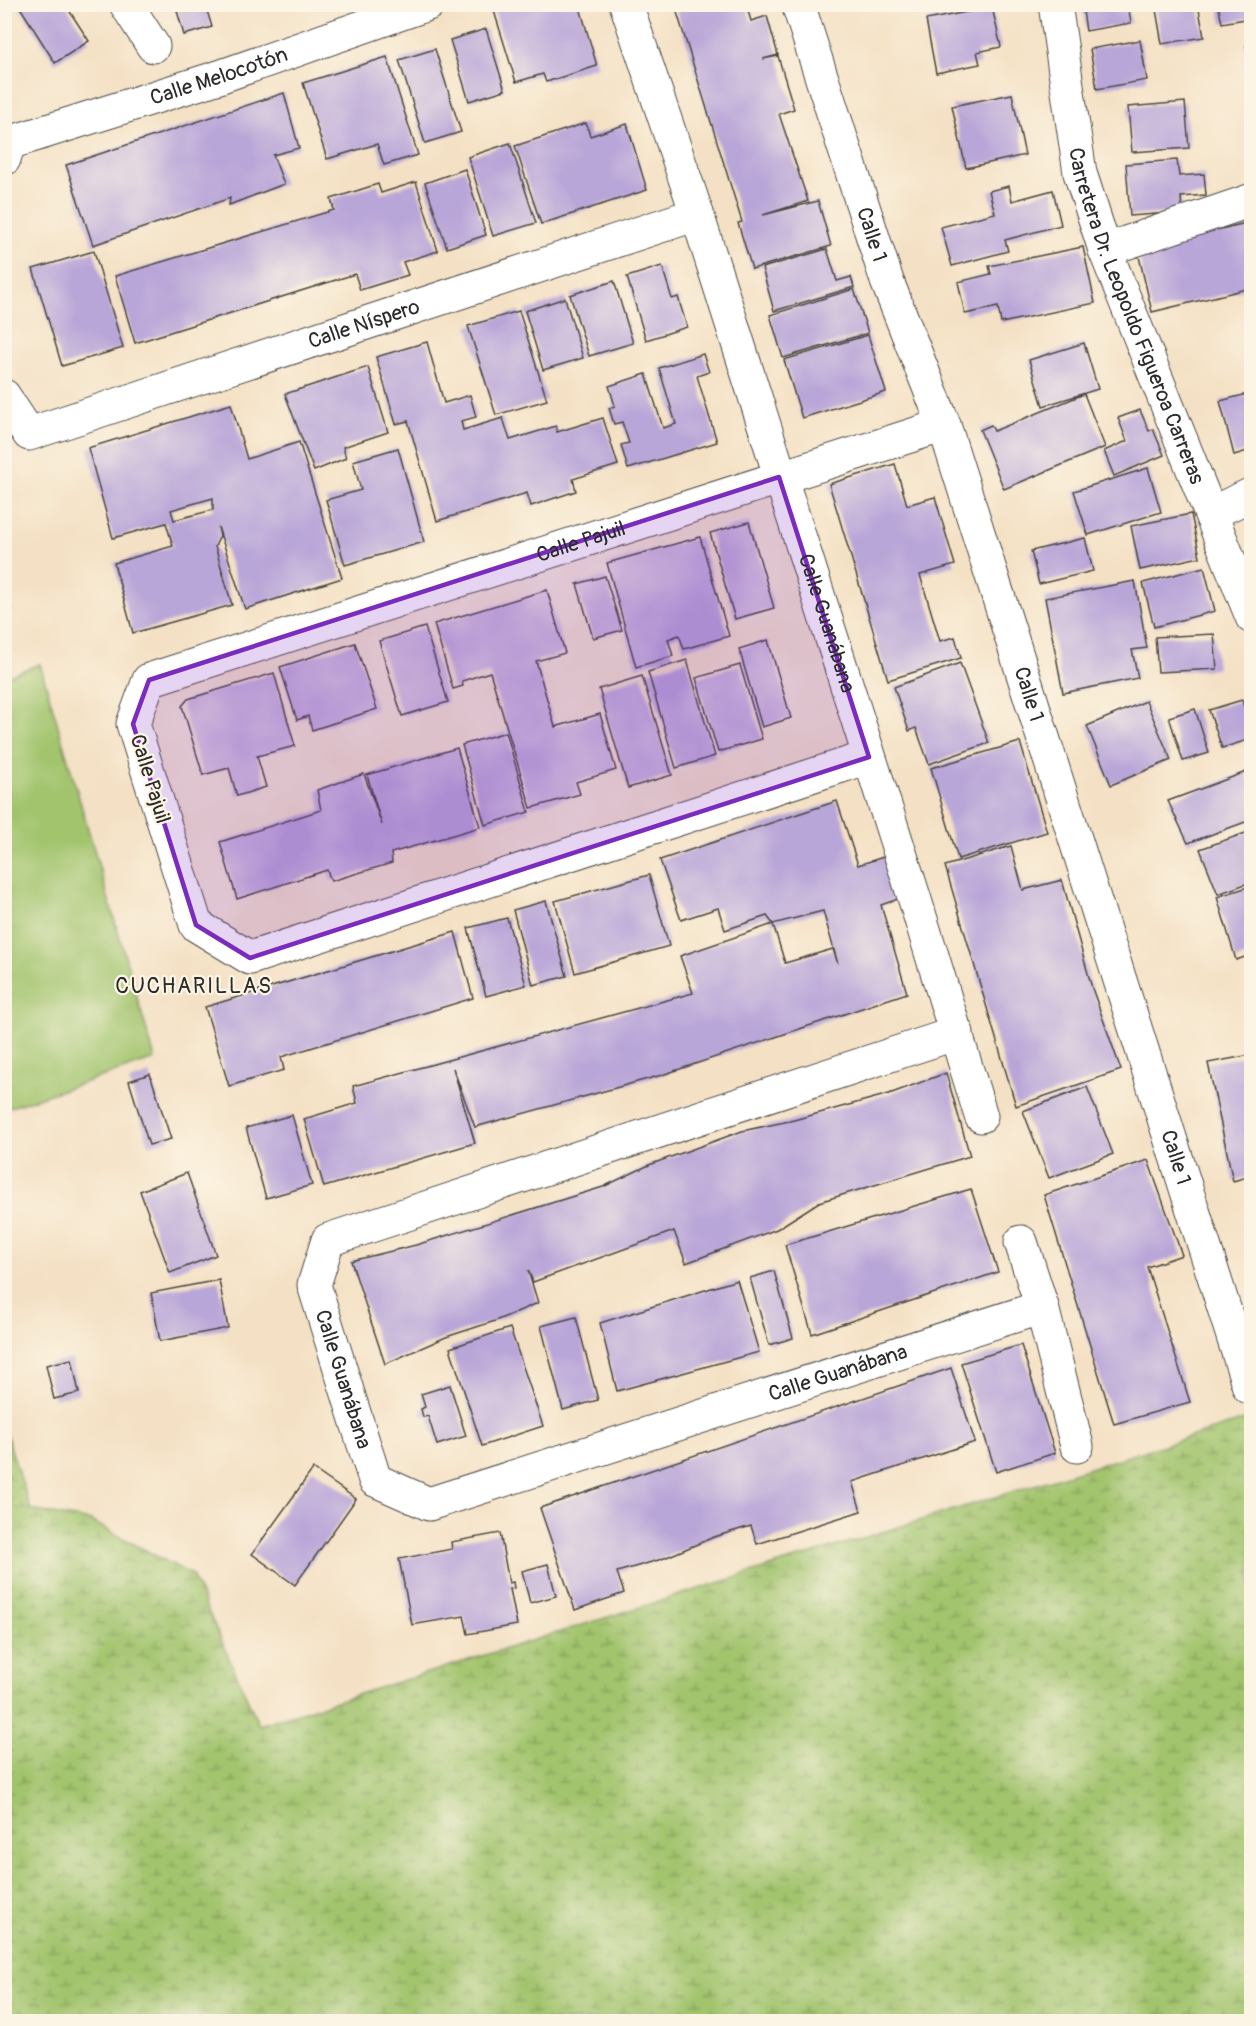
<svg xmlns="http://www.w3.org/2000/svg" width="1256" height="2026" font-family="Pangolin,sans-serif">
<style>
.wetland{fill:url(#wetland-marsh);stroke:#66784c;stroke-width:1.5}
.green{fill:#a2c46d;stroke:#66784c;stroke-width:1.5}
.building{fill:#b9a6d8;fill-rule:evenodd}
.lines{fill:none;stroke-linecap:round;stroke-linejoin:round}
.minor-casing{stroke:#494642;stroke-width:35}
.tertiary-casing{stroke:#494642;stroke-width:35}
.minor{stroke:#fff;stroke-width:33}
.tertiary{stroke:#fff;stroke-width:33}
.marked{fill:#7b2cbf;fill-opacity:0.2;stroke:#7b2cbf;stroke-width:4.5;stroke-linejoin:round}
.labels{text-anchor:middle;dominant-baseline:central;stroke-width:4.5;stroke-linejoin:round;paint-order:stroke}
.street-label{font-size:21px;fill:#2b2b2b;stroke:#fcf5e5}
.neighbourhood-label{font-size:22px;letter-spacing:1.5px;fill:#2b2b2b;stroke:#fcf5e5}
</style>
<defs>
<pattern id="wetland-marsh" width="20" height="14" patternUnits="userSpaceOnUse" patternTransform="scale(1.5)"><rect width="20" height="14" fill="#a2c46d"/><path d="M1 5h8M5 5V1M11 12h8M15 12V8" fill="none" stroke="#849f5a"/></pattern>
</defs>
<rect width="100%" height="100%" fill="#fcf5e5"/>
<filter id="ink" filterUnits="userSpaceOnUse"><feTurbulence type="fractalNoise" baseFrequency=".0167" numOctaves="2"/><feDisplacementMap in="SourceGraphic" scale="12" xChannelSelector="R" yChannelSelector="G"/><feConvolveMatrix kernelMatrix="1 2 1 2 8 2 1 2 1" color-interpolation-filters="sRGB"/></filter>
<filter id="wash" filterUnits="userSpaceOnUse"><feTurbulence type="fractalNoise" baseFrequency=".008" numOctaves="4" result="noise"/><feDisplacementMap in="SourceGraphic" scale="24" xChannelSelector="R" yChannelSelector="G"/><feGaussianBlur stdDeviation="1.35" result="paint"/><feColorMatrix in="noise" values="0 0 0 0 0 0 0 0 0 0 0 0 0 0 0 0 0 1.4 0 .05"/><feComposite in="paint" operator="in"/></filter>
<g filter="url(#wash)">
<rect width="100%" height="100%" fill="#f4e1c5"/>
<path class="wetland" d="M1251,1418V2021H5V1431L31,1510L91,1521L192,1575L259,1725Z"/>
<path class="green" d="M40,664L155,1059L5,1109V677Z"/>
<g id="blocks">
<g class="building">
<path d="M18,4H65L89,41L55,63Z"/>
<path d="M175,4H205L212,27L184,35Z"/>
<path d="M516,4H579L597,66L546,82L543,74L516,82L494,11Z"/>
<path d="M680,4H746L751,21L767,16L778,55L763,59L778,56L794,109L779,114L808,201L763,215L818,201L831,246L752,269L738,223L742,222L675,6Z"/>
<path d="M908,4H934V6L909,10Z"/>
<path d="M1082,4H1128L1131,23L1086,31Z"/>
<path d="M1155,4H1198L1204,37L1162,44Z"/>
<path d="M1218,4H1251V18L1222,23Z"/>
<path d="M992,7L1001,47L977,52L980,64L936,73L926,20Z"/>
<path d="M486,29L505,90L469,101L450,40Z"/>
<path d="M1140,40L1147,80L1097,89L1090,49Z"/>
<path d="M1251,44V71H1250L1246,45Z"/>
<path d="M435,49L461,132L425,143L399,60Z"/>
<path d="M387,57L418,155L384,165L377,144L327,159L303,83Z"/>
<path d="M284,93L299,148L273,155L284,184L229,205L230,198L93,245L66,165Z"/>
<path d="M1012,94L1025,155L966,168L952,106Z"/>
<path d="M1185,102L1189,148L1132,152L1128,107Z"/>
<path d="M586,123L590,136L627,124L647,190L541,224L515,146Z"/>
<path d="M510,143L536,223L493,236L468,157Z"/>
<path d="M1177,160L1179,176L1204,174L1206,195L1181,197L1182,212L1130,216L1126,164Z"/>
<path d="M465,169L486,235L447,248L425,183Z"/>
<path d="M416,182L438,251L403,262L408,275L360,290L355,274L135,343L115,276L334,210L331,199L378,184L381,193Z"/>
<path d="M1009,186L1012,201L1053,190L1061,225L1005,240L1008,251L952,266L941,227L995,213L989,191Z"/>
<path d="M1251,222V288L1152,312L1137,248Z"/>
<path d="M1083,247L1095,303L1001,323L998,307L965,314L958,282L991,274L989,266Z"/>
<path d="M827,249L837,281L851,277L854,287L774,311L762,268Z"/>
<path d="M94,251L123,348L62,366L33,269Z"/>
<path d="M662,266L672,299L678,297L687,327L646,340L627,277Z"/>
<path d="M614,281L633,343L589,356L570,295Z"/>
<path d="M854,289L868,333L783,358L770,315Z"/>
<path d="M565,298L583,358L543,370L525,311Z"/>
<path d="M519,311L547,400L496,415L468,326Z"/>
<path d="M868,335L886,392L802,418L784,360Z"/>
<path d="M427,342L444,403L470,395L476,417L461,421L463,430L503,418L510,440L556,426L557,432L603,418L618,465L573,479L576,491L531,506L527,493L437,521L408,421L396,424L376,357Z"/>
<path d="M1084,343L1098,389L1043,406L1029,360Z"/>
<path d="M703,354L709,372L697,376L717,442L628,469L621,445L629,443L622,422L614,424L609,408L615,406L609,386L646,374L663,428L676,424L659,368Z"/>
<path d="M368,367L388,432L343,447L346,458L314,471L285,394Z"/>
<path d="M1251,393V450L1234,455L1220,401Z"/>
<path d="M1084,394L1105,447L1004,489L980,430L991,425L994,431Z"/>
<path d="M231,404L247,459L299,442L342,578L245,609L218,527L220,536L215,546L232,605L133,633L114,563L173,546L166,523L113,538L88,448ZM213,498V510L174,520L171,510Z"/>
<path d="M1140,410L1149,431L1153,429L1164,455L1114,476L1104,451L1127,441L1118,418Z"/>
<path d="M398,448L424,542L345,565L326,500L361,490L353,461Z"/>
<path d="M895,464L907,505L935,497L955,565L920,575L940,641L955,637L961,658L888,680L829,484Z"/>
<path d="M1148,468L1161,512L1088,535L1074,491Z"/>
<path d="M1191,514L1200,557L1140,570L1131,526Z"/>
<path d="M749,522L774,608L735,619L710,533Z"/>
<path d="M700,537L729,636L684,649L679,635L668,639L673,656L636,667L607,563Z"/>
<path d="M1085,538L1093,571L1039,584L1031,551Z"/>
<path d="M1204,567L1215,611L1154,627L1143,583Z"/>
<path d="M605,576L622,630L593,638L577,584Z"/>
<path d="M1135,581L1147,648L1132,650L1138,678L1063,693L1045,598Z"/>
<path d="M4,588L12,611L4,613Z"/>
<path d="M547,590L565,653L536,661L555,727L600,714L616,770L576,782L580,794L531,808L490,672L462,681L463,686L453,689L434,624Z"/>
<path d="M425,627L448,702L402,716L379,641Z"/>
<path d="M1214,634L1217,669L1158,672L1155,637Z"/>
<path d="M768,640L791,718L762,727L739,649Z"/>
<path d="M355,643L377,709L312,730L308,716L297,720L280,667Z"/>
<path d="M687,660L715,756L676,768L648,672Z"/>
<path d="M960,663L989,743L929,764L916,728L909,731L894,687Z"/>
<path d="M740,665L762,739L718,752L696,678Z"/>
<path d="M274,673L295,746L257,756L266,787L237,796L229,768L203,775L182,706L188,699Z"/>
<path d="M642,676L672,775L628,788L599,689Z"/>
<path d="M1242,700L1251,730V739L1222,748L1209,710Z"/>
<path d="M1146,701L1171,760L1111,785L1087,726Z"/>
<path d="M1195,709L1209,753L1183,761L1169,717Z"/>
<path d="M506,732L529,812L485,825L462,745Z"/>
<path d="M1020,742L1047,832L958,859L931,768Z"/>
<path d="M457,748L480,827L391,853L392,863L331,881L327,870L237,899L220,842L321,810L317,790L364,774L382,825L367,775Z"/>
<path d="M1246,772L1251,787V820L1188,843L1168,801Z"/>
<path d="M837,801L858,865L887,856L901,898L881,905L907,993L662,1075L475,1127L453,1068L475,1143L324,1187L304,1119L357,1103L353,1086L693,993L680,956L773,924L785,963L833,949L838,964L823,911L773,924L767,916L725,930L718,908L681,920L660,860Z"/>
<path d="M1251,831V882L1218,894L1200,849Z"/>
<path d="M1011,846L1023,890L1062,880L1092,988L1121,1070L1016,1106L945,866Z"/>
<path d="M649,875L669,946L575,973L555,901Z"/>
<path d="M1251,886V955L1236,960L1217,897Z"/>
<path d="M546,901L567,976L533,985L513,910Z"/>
<path d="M507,918L526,985L486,996L468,928Z"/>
<path d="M455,932L473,998L281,1057L284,1070L229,1086L205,1007Z"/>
<path d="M1251,1055V1176L1233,1181L1208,1063Z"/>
<path d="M946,1073L970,1156L819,1202L777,1229L686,1263L674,1231L533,1282L528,1270L538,1303L495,1321L446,1337L385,1364L351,1261L416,1245L603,1187L649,1165L742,1131L794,1120L889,1094Z"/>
<path d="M150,1074L171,1139L149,1145L129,1081Z"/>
<path d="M1087,1087L1113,1154L1049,1178L1023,1111Z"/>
<path d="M292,1115L312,1185L266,1198L246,1128Z"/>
<path d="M1148,1160L1182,1255L1147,1267L1190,1402L1114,1424L1044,1195Z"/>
<path d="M187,1173L216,1255L170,1273L140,1191Z"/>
<path d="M971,1189L998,1272L812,1334L785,1245Z"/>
<path d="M774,1271L793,1338L769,1345L750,1278Z"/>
<path d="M219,1280L228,1328L160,1341L151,1293Z"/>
<path d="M737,1280L759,1352L617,1391L600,1323Z"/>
<path d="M576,1317L598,1400L563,1410L541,1326Z"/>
<path d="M510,1328L543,1426L482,1446L450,1348Z"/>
<path d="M1021,1345L1055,1453L996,1472L961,1363Z"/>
<path d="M72,1359L79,1393L54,1399L46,1365Z"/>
<path d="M951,1368L975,1442L852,1482L861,1511L757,1544L751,1526L714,1537L662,1559L617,1572L624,1593L575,1610L540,1508Z"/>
<path d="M450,1385L466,1436L437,1445L428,1416L423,1417L421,1409L425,1407L421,1394Z"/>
<path d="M313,1469L356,1499L295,1585L252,1554Z"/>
<path d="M500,1533L509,1583L513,1582L514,1588L510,1589L517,1625L468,1634L464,1616L412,1625L399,1559L452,1549L451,1542Z"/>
<path d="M548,1564L556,1596L530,1603L522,1571Z"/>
</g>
</g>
</g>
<g filter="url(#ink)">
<use href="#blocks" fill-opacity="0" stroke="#494642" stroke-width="1.5"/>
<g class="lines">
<defs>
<g id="minor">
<path d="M126,4L153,46"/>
<path id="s1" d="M626,4L697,214L915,900L981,1116"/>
<path id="s2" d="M798,4L887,281L944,425L1249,1387"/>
<path id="s3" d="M4,159L9,143L219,77L428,4"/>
<path d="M1105,250L1252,200"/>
<path id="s4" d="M4,396L29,434L697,214"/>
<path d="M1212,513L1252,494"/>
<path id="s5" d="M869,757L250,958L196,925L133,724L149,680L944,425"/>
<path id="s6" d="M957,1033L328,1240L314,1285L375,1480L429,1504L1042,1307"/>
<path d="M1021,1242L1042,1307L1077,1446"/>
</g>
<g id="tertiary">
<path id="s7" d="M1055,4L1080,173L1105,250L1252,617"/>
</g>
</defs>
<use href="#minor" class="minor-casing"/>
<use href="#tertiary" class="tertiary-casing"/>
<use href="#minor" class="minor"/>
<use href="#tertiary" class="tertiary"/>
</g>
</g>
<path class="marked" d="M779,477L869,757L250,958L196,925L133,724L149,680Z"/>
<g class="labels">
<g class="street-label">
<text stroke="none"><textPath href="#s3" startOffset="237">Calle Melocotón</textPath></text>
<text stroke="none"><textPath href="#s2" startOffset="242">Calle 1</textPath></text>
<text stroke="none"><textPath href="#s7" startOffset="324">Carretera Dr. Leopoldo Figueroa Carreras</textPath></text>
<text stroke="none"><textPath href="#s4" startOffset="398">Calle Níspero</textPath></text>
<text stroke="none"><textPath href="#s5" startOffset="1425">Calle Pajuil</textPath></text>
<text stroke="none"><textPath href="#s1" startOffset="651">Calle Guanábana</textPath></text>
<text stroke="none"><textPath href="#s2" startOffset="728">Calle 1</textPath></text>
<text transform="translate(150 779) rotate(73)">Calle Pajuil</text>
<text stroke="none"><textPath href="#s2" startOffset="1214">Calle 1</textPath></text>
<text stroke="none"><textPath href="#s6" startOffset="1402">Calle Guanábana</textPath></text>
<text stroke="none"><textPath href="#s6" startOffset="808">Calle Guanábana</textPath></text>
</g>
<g class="neighbourhood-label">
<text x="194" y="986">CUCHARILLAS</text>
</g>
</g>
<rect width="1256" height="2026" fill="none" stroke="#fcf5e5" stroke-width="24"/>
</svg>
